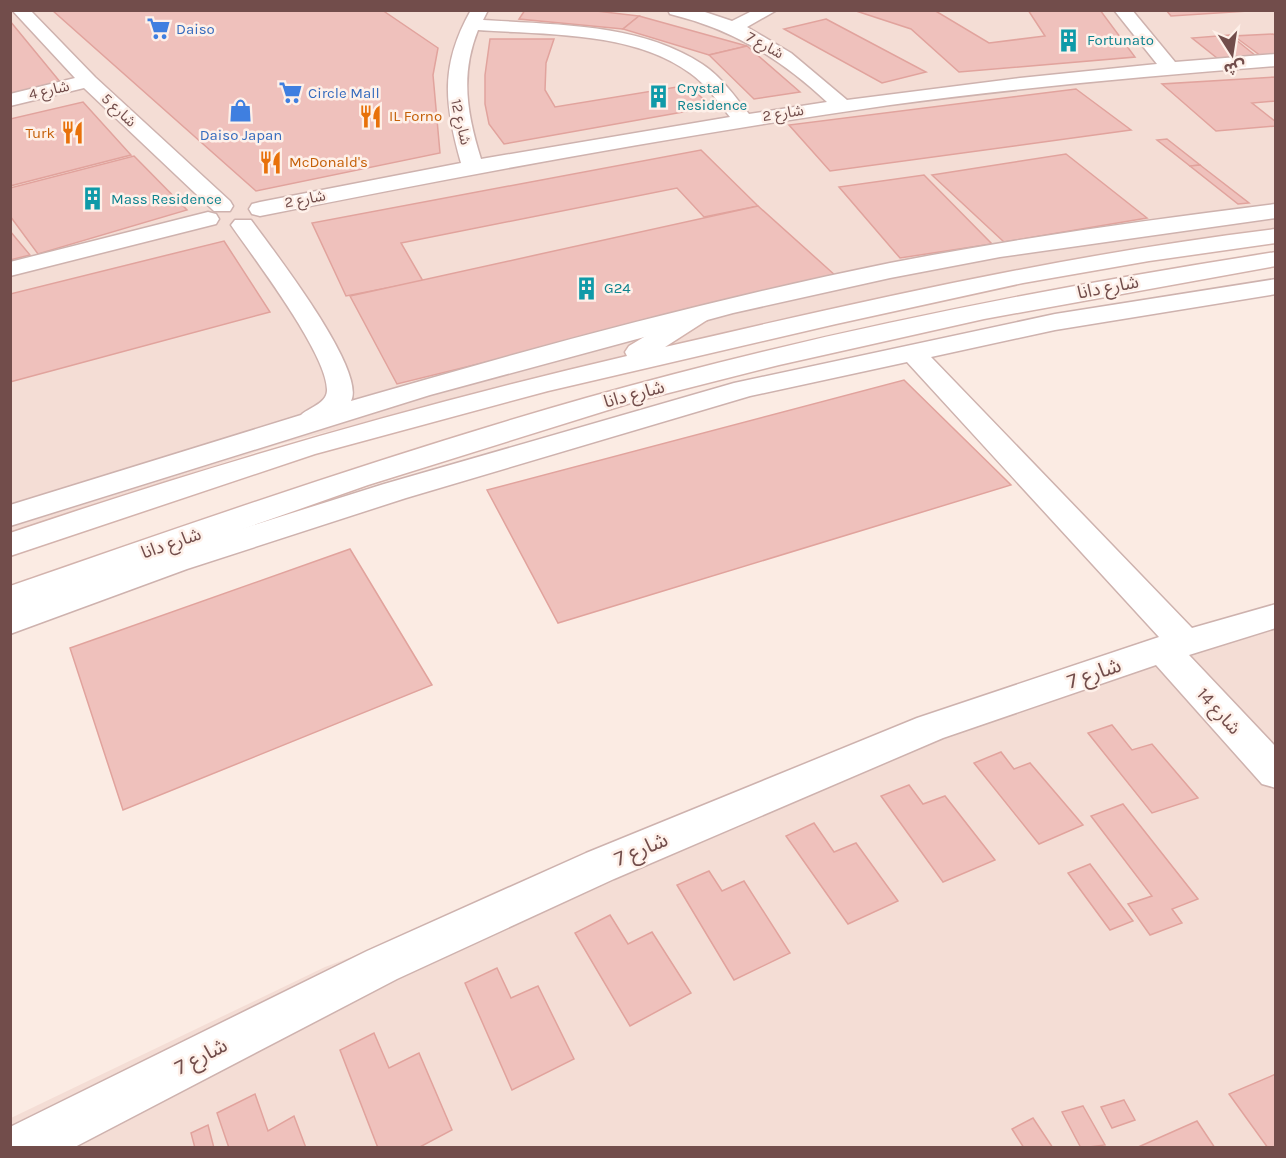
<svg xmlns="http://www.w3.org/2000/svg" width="1286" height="1158" font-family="Karla,'Noto Sans Arabic',sans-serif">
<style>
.residential{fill:#f4ddd5}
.building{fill:#efc1bc;stroke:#e1a39d;stroke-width:1.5}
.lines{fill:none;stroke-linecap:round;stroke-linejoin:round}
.street-casing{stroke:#ceb2ae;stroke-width:3}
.secondary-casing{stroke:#d3b3ad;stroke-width:3}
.street{fill:#fff;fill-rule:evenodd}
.secondary{fill:#fff;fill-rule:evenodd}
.labels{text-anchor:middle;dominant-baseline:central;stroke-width:5;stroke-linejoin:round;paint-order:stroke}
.far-shop-label{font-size:15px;fill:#366cbe;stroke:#fef0e9;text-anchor:start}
.far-culture-label{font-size:15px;fill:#0d838f;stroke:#fef0e9;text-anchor:start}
.far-street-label{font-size:15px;fill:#724d4b;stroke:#fef0e9}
.far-food-label{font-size:15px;fill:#c56008;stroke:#fef0e9;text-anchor:start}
.street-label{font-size:18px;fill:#724d4b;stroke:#fef0e9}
.near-street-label{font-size:21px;fill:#724d4b;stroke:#fef0e9}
</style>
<rect width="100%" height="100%" fill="#fbebe3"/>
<g class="residential">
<path d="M10,11H1275V233L840,308L590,364L280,444L11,533Z"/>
<path d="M1275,608V1147L11,1148V1118L325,967Z"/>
</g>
<g class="building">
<path d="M52,10H382L438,48L433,75L440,153L256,191Z"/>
<path d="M525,10H588L639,16L623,29L519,19Z"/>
<path d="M853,10H934L989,43L1045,36L1028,10H1100L1135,57L959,72L911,29Z"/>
<path d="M1166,10H1264L1171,16Z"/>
<path d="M639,16L747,46L709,55L623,29Z"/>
<path d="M826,19L926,72L882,83L784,29Z"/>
<path d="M10,21L61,83L10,94Z"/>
<path d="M1273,34L1276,36V55L1261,56L1234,36Z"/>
<path d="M1230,35L1256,56L1217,58L1192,38Z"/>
<path d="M490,39H554L546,63L545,90L555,107L689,85L711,107L504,144L489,124L485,104V75Z"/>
<path d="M747,46L800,92L754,99L709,55Z"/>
<path d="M1276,77V101L1252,103L1276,122V126L1216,131L1162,84Z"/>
<path d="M1076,89L1131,130L830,171L789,125Z"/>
<path d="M83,102L131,155L10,186V119Z"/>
<path d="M1167,139L1200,165L1190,166L1157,140Z"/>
<path d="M701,150L758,206L704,217L677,188L401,243L423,281L346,296L312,223Z"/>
<path d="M1066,154L1147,218L1004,242L932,175Z"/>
<path d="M134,156L187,210L38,254L10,216V188Z"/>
<path d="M1200,165L1249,203L1238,204L1190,166Z"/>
<path d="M924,175L992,244L900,258L839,187Z"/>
<path d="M758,206L836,276L397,384L350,296Z"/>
<path d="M10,231L30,255L10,260Z"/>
<path d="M224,241L270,312L10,382V294Z"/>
<path d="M904,380L1011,485L558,623L487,490Z"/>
<path d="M350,549L432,685L123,810L70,648Z"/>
<path d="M1112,725L1132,750L1152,744L1198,798L1152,813L1088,733Z"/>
<path d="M1001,752L1014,769L1030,763L1083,825L1039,844L974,763Z"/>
<path d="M909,785L923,804L945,796L995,860L943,882L881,796Z"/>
<path d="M1123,804L1198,899L1172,909L1182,923L1150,935L1128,904L1152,896L1091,816Z"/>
<path d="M814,823L834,852L856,843L898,901L848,924L786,836Z"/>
<path d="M1090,864L1133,921L1110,930L1068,873Z"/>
<path d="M709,871L722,891L744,881L790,953L734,980L677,885Z"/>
<path d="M610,915L628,944L652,932L691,993L630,1026L575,933Z"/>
<path d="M497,968L511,998L538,986L574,1059L512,1090L465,983Z"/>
<path d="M374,1033L389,1068L419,1053L452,1130L418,1148H378L340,1050Z"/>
<path d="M1276,1074V1148H1268L1229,1094Z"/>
<path d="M255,1094L268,1131L294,1116L306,1148H229L217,1113Z"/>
<path d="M1124,1100L1135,1120L1112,1128L1101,1107Z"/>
<path d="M1083,1106L1105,1145L1081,1148L1062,1112Z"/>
<path d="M1033,1118L1053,1148H1024L1012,1129Z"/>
<path d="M1197,1121L1215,1148H1136Z"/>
<path d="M208,1125L214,1148H195L191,1133Z"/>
</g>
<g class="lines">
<defs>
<g id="street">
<path d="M12,10H30L95,77L230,201L233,206L230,211H214L84,88L10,106V94L75,78Z"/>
<path d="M471,10H488L483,20C555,25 640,23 702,64C721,76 735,97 749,114L827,102C780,58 732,29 670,14L668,10H699L732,21L754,10H777L747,27L791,53L847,100L1020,78L1157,64L1114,10H1132L1175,62L1276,54V66C1147,76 1018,88 890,105C679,135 469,174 260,216L252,214L249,209L252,204L260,202L461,163C444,103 440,65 471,10ZM478,30C546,35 632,31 690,73C706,84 718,102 730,117L481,159C467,114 460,75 478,30Z"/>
<path d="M1276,204V218L1000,257L890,278L733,313L430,395L10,526V505L301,415C308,408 326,404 327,391C329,356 253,257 231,225L235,220H251C272,249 367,370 351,401C529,349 708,300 890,263C1018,238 1147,220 1276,204Z"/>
<path d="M208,212L216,214L219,219L216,224L10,276V262Z"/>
<path d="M1276,279V294L1055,330L931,357L1192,628L1276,604V628L1189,655L1276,747V788L1262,784L1156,665L943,738L614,879L397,979L73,1148H10V1127L367,951L586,853L917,718L1159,637L907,362L750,396L406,498L187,569L10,634V609L165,553L384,484L734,383L1055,314Z"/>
</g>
<g id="secondary">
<path d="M1276,229V243L1149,261L1023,283L836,324L548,391L315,454L10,556V533C214,464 418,405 627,356L625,352L629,346L689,310L698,307L707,310L711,315L707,320L665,347C867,300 1069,254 1276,229Z"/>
<path d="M1276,252V266L984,319L779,365L637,401L368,485L10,611V586C201,520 392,453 586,398C812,334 1044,288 1276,252Z"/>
</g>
</defs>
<use href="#street" class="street-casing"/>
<use href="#secondary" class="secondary-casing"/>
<use href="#street" class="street"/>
<use href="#secondary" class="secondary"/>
</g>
<defs>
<symbol id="supermarket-bare" viewBox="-9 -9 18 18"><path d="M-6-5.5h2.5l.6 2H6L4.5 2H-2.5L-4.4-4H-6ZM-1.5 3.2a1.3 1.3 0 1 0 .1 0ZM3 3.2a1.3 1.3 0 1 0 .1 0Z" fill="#3f7fe0" stroke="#fef0e9" stroke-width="2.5" paint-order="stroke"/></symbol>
<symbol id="building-bare" viewBox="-9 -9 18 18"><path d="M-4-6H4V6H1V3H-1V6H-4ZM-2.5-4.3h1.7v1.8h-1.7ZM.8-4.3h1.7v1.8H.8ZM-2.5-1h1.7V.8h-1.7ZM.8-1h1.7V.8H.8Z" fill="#0f9aa8" stroke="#fef0e9" stroke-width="2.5" paint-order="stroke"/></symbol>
<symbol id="shop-bare" viewBox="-9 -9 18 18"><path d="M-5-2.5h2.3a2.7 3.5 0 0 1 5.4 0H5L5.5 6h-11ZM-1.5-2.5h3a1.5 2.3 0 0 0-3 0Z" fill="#3f7fe0" stroke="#fef0e9" stroke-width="2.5" paint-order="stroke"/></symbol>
<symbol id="restaurant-bare" viewBox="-9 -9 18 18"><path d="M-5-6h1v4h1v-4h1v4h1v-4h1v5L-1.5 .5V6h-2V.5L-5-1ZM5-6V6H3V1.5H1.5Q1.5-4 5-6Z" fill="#e8710a" stroke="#fef0e9" stroke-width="2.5" paint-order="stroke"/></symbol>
</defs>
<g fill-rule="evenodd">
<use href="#supermarket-bare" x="142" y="12" width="33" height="33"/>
<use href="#building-bare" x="1052" y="24" width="33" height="33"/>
<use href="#supermarket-bare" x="274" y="76" width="33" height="33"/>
<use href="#building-bare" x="642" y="80" width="33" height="33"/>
<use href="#shop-bare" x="224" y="94" width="33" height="33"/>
<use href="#restaurant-bare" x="354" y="100" width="33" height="33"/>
<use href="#restaurant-bare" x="56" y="116" width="33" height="33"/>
<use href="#restaurant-bare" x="254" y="146" width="33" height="33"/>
<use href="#building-bare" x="76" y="182" width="33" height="33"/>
<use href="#building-bare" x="570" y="272" width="33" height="33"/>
</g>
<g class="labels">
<g class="far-shop-label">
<text x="176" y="29">Daiso</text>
<text x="308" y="93">Circle Mall</text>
<text x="241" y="135" text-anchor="middle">Daiso Japan</text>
</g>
<g class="far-culture-label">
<text x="1087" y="40">Fortunato</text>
<text x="677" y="88">Crystal<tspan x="677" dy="17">Residence</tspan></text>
<text x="111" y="199">Mass Residence</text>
<text x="604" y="288">G24</text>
</g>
<g class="far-street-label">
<text transform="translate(765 45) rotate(29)">شارع 7</text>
<text transform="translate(49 90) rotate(-13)">شارع 4</text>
<text transform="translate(119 110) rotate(43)">شارع 5</text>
<text transform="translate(783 113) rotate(-9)">شارع 2</text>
<text transform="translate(461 122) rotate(77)">شارع 12</text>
<text transform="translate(305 199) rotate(-11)">شارع 2</text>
</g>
<g class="far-food-label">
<text x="389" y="116">IL Forno</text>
<text x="55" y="133" text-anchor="end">Turk</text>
<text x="289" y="162">McDonald's</text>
</g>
<g class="street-label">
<text transform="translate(1108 287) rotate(-11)">شارع دانا</text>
<text transform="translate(634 394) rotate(-15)">شارع دانا</text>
<text transform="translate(171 543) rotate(-19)">شارع دانا</text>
<text transform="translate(1219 711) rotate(48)">شارع 14</text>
</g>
<g class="near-street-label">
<text transform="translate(1094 673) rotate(-19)">شارع 7</text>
<text transform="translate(641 849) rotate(-23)">شارع 7</text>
<text transform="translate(201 1056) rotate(-27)">شارع 7</text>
</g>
</g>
<rect width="1286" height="1158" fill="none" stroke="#724d4b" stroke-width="24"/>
<g transform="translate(1232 54) rotate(168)" stroke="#fef0e9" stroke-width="4.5" paint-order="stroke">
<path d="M0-4.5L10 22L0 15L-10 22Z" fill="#724d4b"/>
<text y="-9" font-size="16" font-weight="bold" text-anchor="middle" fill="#724d4b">ش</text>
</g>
</svg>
